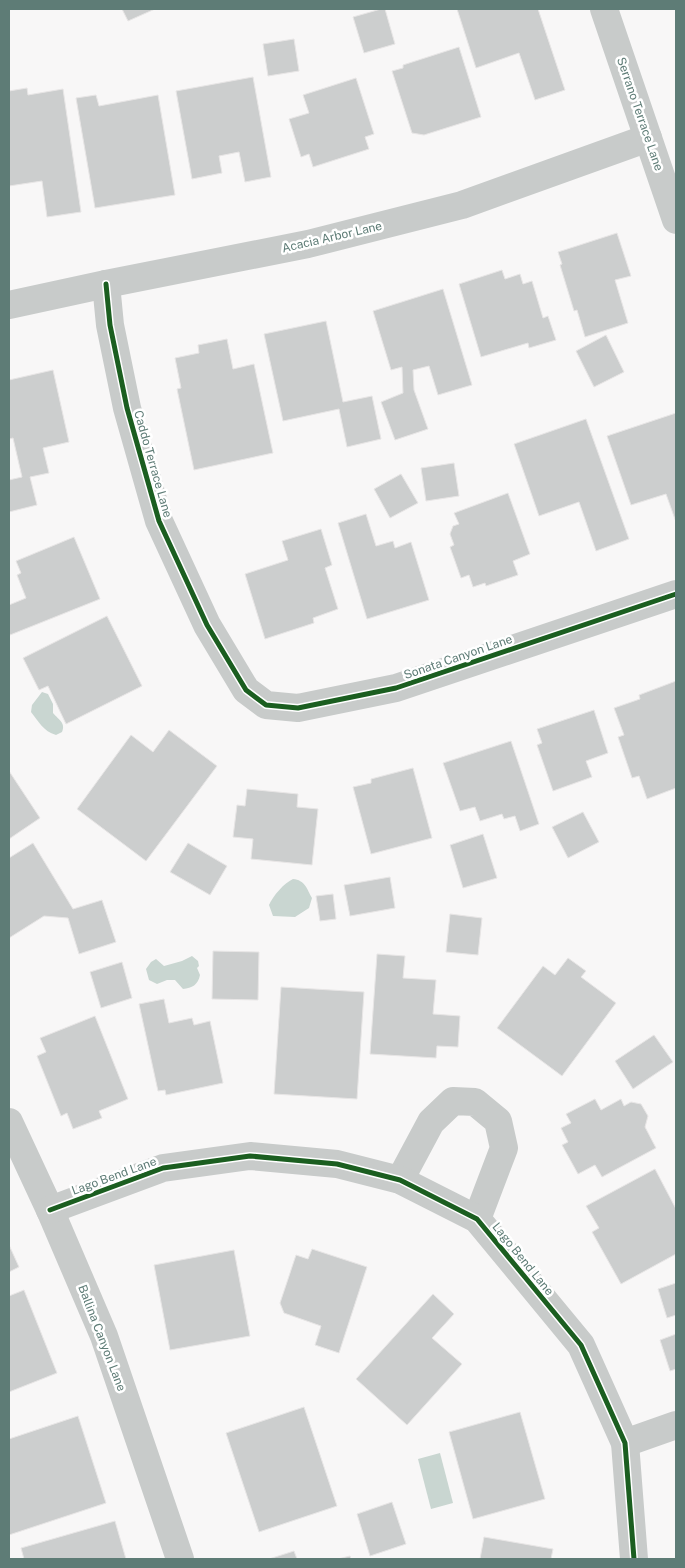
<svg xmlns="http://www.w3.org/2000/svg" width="685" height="1568" font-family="'Public Sans',sans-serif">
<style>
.water{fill:#c9d6d1}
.building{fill:#cccece;stroke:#e8e6e6}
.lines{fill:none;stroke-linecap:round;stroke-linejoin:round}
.minor{stroke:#c8cbca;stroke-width:28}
.cycleway-casing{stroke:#fff;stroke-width:8}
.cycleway{stroke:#1b5e20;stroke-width:5}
.labels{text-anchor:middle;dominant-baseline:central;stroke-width:5;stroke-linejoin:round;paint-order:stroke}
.street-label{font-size:12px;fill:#5e7c76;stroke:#fff}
</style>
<rect width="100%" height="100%" fill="#f8f7f7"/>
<g class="water">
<path d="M42,692L48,694L53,704V713C59,720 66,723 62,732L56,735C43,731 39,722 31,712L32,705Z"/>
<path d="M293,879C305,880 307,889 312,898L309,908L295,917L273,916L269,905C273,896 284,883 293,879Z"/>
<path d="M192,956L198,961L199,966L197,968L200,975C198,985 192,988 183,989L175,980H167L157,984L149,980L146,969L151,962L156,959L164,966L182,961Z"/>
<path d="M440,1453L453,1503L431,1509L418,1459Z"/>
</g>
<g class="building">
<path d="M122,9H155L128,21Z"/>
<path d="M381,9H385L395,44L364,53L353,17Z"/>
<path d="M457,9H538L565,90L535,100L519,53L476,68Z"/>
<path d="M294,39L299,71L268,76L263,44Z"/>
<path d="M459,47L481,117L424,135L412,133L392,71L403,68V65Z"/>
<path d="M253,77L271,177L245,182L239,152L219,156L222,173L192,179L176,91Z"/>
<path d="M356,78L374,134L365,137L369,149L313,167L309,154L301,157L289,119L309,113L303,95Z"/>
<path d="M27,88L28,95L63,89L81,212L47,217L42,181L9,186V91Z"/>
<path d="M96,95L99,106L158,95L175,195L95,208L76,98Z"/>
<path d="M617,233L631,276L615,280L628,323L585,337L577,310L574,311L560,265L562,264L558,252Z"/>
<path d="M502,270L505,279L520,274L523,284L532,281L543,318L548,316L556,340L529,348L528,343L481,357L459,284Z"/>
<path d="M443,289L472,385L438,395L429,366L413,370L414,390L428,429L395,440L381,402L403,393L402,367L391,370L373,311Z"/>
<path d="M326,321L343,402L372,396L381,439L347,447L339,409L283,421L264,334Z"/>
<path d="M606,335L624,372L594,387L576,351Z"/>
<path d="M227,339L233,369L254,364L273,453L194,470L177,389L181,388L175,358L199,353L198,345Z"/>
<path d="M53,370L69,442L43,448L49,473L30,477L37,505L9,512V480L22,477L13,438L9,439V380Z"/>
<path d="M676,413V522L666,494L631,505L607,436Z"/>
<path d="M586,419L629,539L596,551L579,502L539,516L514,444Z"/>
<path d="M454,463L459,496L426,501L421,468Z"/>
<path d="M401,474L418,503L390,518L374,489Z"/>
<path d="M508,493L530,554L513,561L518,575L486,586L485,583L473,587L469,575L461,578L450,547L454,545L450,534L453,526L459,524L454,513Z"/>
<path d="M366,514L376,546L393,541L395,548L411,542L429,600L367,619L338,523Z"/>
<path d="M321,529L332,565L325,568L338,609L313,618L314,623L265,639L245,574L288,560L282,541Z"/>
<path d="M74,537L100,599L10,635L9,631V605L26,598L17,575L21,573L16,561Z"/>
<path d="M107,616L142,686L66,724L48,686L39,690L23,658Z"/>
<path d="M676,681V788L647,799L639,776L632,778L618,737L624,735L614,708L640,699L639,695Z"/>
<path d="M594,710L608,753L586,761L592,777L553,791L537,745L542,743L537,729Z"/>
<path d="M169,730L217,766L146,861L77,809L131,735L153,752Z"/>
<path d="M511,741L539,824L520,831L515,816L504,819L502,814L480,821L475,807L460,811L443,763Z"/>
<path d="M413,768L432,838L371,854L353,787L371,783V779Z"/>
<path d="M9,771L40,818L9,839Z"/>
<path d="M247,789L298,794L297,807L318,809L312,865L251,859L253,839L233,837L237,805L245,806Z"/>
<path d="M583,812L599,842L568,858L552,827Z"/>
<path d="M483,834L497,878L463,888L450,845Z"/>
<path d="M33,843L73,909L102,900L116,942L79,954L68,918L44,916L9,938V858Z"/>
<path d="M188,843L227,866L210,895L170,872Z"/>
<path d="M390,877L395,908L350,916L344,885Z"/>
<path d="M333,894L336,919L320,921L316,896Z"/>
<path d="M450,914L482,918L478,955L446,952Z"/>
<path d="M213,951L259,952L258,1000L212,999Z"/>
<path d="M377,954L405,956L403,978L436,980L433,1014L460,1016L458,1047L437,1046L436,1058L370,1054Z"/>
<path d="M568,958L586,971L581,977L616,1003L562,1076L497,1028L543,966L555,975Z"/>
<path d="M122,962L132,998L101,1008L90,972Z"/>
<path d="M281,987L364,992L357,1099L274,1094Z"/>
<path d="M164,999L169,1023L192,1018L194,1025L210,1021L223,1083L166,1095L165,1090L158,1091L139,1004Z"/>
<path d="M95,1016L128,1099L99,1111L102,1118L73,1129L67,1113L61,1116L37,1056L46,1052L40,1038Z"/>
<path d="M654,1035L673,1062L633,1089L615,1061Z"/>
<path d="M595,1099L601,1110L621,1099L624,1106L631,1102L641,1104L648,1116L645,1127L656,1148L602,1177L595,1165L578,1174L562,1145L568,1142L561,1128L571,1123L566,1114Z"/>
<path d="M655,1169L676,1209V1254L621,1284L592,1232L599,1228L586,1206Z"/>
<path d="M9,1245L19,1267L9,1272Z"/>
<path d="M312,1249L367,1267L339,1353L315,1345L321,1326L284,1313L280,1303L296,1255L308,1259Z"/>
<path d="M234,1250L250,1336L170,1350L154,1265Z"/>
<path d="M676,1283V1315L667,1318L658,1289Z"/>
<path d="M24,1290L57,1373L9,1392V1296Z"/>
<path d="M433,1294L454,1314L432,1338L462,1364L407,1425L356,1379Z"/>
<path d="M676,1334V1369L670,1371L660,1340Z"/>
<path d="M304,1407L337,1506L259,1532L226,1433Z"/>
<path d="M520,1412L545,1499L473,1519L449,1432Z"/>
<path d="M78,1416L106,1503L9,1535V1439Z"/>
<path d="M392,1502L406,1544L370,1556L357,1514Z"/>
<path d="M115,1521L126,1559H24L21,1548Z"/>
<path d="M484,1537L553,1549L551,1559H480Z"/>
<path d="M294,1551L297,1559H269Z"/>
<path d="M350,1556L351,1559H338Z"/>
</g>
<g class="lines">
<g class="minor">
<path d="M604,9L676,220"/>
<path d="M106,284L110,325L127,408L159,521L207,625L246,690L266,705L298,708L396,688L676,594"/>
<path d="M9,305L106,284L308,244L462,205L648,138"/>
<path d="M9,1122L50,1210L104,1336L180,1559"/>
<path d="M400,1180L431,1122L453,1101L475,1102L498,1121L504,1148L477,1219"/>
<path d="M50,1210L163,1168L250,1156L337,1164L400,1180L477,1219L581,1345L625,1443L634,1559"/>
<path d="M625,1443L676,1425"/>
</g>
<defs>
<g id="cycleway">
<path d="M106,284L110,325L127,408L159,521L207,625L246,690L266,705L298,708L396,688L676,594"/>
<path d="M50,1210L163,1168L250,1156L337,1164L400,1180L477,1219L581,1345L625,1443L634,1559"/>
</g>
</defs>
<use href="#cycleway" class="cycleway-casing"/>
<use href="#cycleway" class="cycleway"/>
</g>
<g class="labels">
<g class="street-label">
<text transform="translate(640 114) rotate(71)">Serrano Terrace Lane</text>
<text transform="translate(332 237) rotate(-13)">Acacia Arbor Lane</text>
<text transform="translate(153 464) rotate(74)">Caddo Terrace Lane</text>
<text transform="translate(458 657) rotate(-19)">Sonata Canyon Lane</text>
<text transform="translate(114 1176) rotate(-20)">Lago Bend Lane</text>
<text transform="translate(523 1259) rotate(51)">Lago Bend Lane</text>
<text transform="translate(102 1338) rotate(69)">Ballina Canyon Lane</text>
</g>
</g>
<rect width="685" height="1568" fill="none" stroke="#5e7c76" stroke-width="20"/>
</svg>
